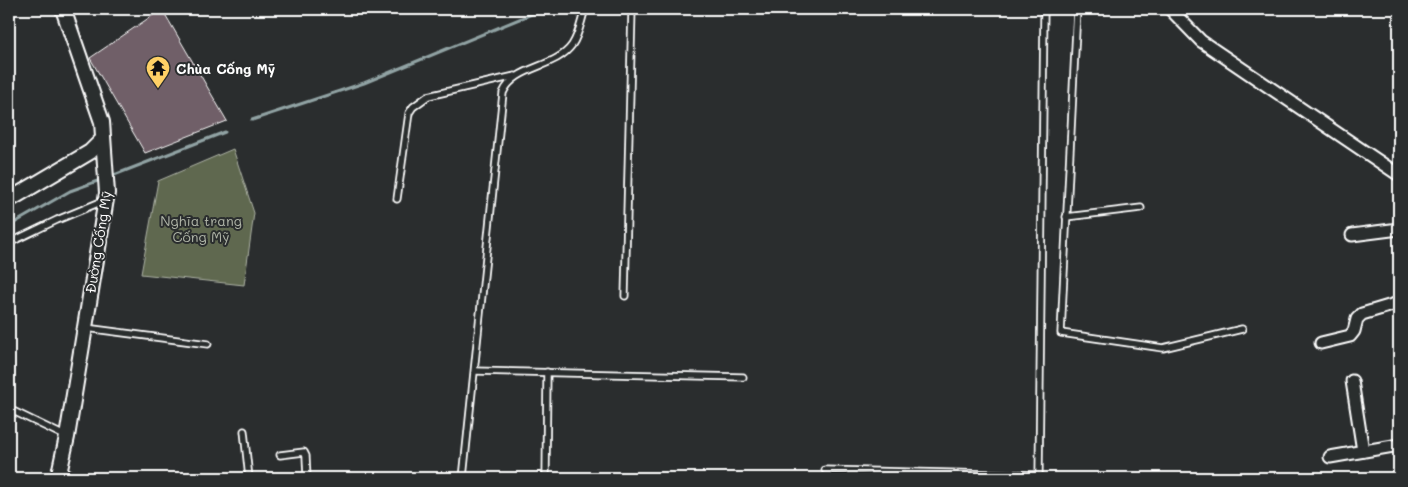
<svg xmlns="http://www.w3.org/2000/svg" width="1408" height="487" font-family="Mali,sans-serif">
<style>
.green{fill:#5f684f;stroke:#afb4a7}
.lines{fill:none;stroke-linecap:round;stroke-linejoin:round}
.stream{stroke:#91a3a4;stroke-width:3}
.building{fill:#6f5e67;stroke:#fff}
.service-casing{stroke:#fff;stroke-width:9}
.minor-casing{stroke:#fff;stroke-width:15}
.tertiary-casing{stroke:#fff;stroke-width:18}
.service{stroke:#2a2d2e;stroke-width:5.5}
.minor{stroke:#2a2d2e;stroke-width:11}
.tertiary{stroke:#2a2d2e;stroke-width:14}
.labels{text-anchor:middle;dominant-baseline:central;stroke-width:4;stroke-linejoin:round;paint-order:stroke}
.poi-label{font-size:14px;font-weight:bold;fill:#fff;stroke:#2a2d2e;text-anchor:start}
.park-label{font-size:14px;fill:#afb4a7;stroke:#2a2d2e}
.street-label{font-size:14px;fill:#fff;stroke:#2a2d2e}
</style>
<rect width="100%" height="100%" fill="#2a2d2e"/>
<filter id="ink" filterUnits="userSpaceOnUse"><feTurbulence type="fractalNoise" baseFrequency=".02" numOctaves="2"/><feDisplacementMap in="SourceGraphic" scale="10" xChannelSelector="R" yChannelSelector="G"/><feConvolveMatrix kernelMatrix="1 2 1 2 8 2 1 2 1" color-interpolation-filters="sRGB"/></filter>
<g filter="url(#ink)">
<path class="green" d="M233,149L254,213L244,285L141,274L158,181Z"/>
<g class="lines">
<g class="stream">
<path d="M252,120L364,83L534,13"/>
<path d="M109,177L225,132"/>
<path d="M9,226L70,191L103,179"/>
</g>
</g>
<path class="building" d="M162,9L227,121L145,153L90,58Z"/>
<g class="lines">
<defs>
<g id="service">
<path d="M1077,9L1061,333L1163,348L1242,329"/>
<path d="M397,199L409,113L413,107L428,96L515,76"/>
<path d="M1066,217L1141,208"/>
<path d="M9,243L57,220L103,201"/>
<path d="M625,296L632,9"/>
<path d="M86,328L208,344"/>
<path d="M475,371L743,377"/>
<path d="M9,409L67,437"/>
<path d="M244,431L249,478"/>
<path d="M280,455L304,452L306,456L307,478"/>
<path d="M825,470L1039,475L1044,9"/>
<path d="M60,472L87,478"/>
<path d="M463,478L503,93C515,65 555,69 572,45C579,35 581,21 585,9"/>
<path d="M546,478L547,372"/>
</g>
<g id="minor">
<path d="M1170,9L1201,41L1399,175"/>
<path d="M1352,235L1399,229"/>
<path d="M1321,343L1350,336L1354,331L1357,319L1362,314L1399,303"/>
<path d="M1352,381L1363,451"/>
<path d="M1330,457L1399,445"/>
</g>
<g id="tertiary">
<path d="M9,200L90,152L103,139"/>
<path d="M58,478L67,437L107,193L102,122L63,9"/>
</g>
</defs>
<use href="#service" class="service-casing"/>
<use href="#minor" class="minor-casing"/>
<use href="#tertiary" class="tertiary-casing"/>
<use href="#service" class="service"/>
<use href="#minor" class="minor"/>
<use href="#tertiary" class="tertiary"/>
</g>
</g>
<defs>
<symbol id="temple-pin" viewBox="-11 -11 22 30"><path d="M0 17L-7.5 6A9.5 9.5 0 1 1 7.5 6Z" fill="#ffd166" stroke="#2a2d2e"/><path d="M0-6L5-2H3V0L6.5 2.5H4V6H1.5V3h-3V6H-4V2.5H-6.5L-3 0V-2H-5Z" fill="#111"/></symbol>
</defs>
<g fill-rule="evenodd">
<use href="#temple-pin" x="144" y="54" width="28" height="38"/>
</g>
<g class="labels">
<g class="poi-label">
<text x="176" y="68">Chùa Cống Mỹ</text>
</g>
<g class="park-label">
<text x="201" y="220">Nghĩa trang<tspan x="201" dy="16">Cống Mỹ</tspan></text>
</g>
<g class="street-label">
<text transform="translate(98 242) rotate(-81)">Đường Cống Mỹ</text>
</g>
</g>
<rect width="1408" height="487" fill="none" stroke="#2a2d2e" stroke-width="30"/>
<rect x="15" y="15" width="1378" height="457" fill="none" stroke="#fff" stroke-width="2" filter="url(#ink)"/>
</svg>
